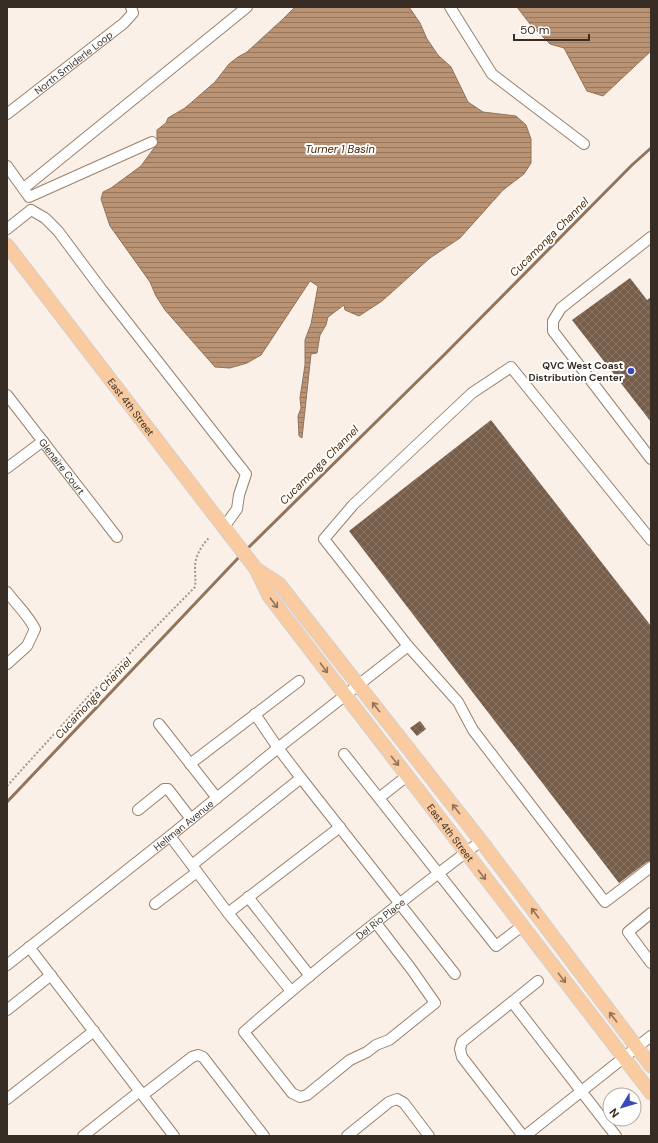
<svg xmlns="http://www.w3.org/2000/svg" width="658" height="1143" font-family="'DM Sans',sans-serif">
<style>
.water{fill:url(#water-rules);stroke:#92745b}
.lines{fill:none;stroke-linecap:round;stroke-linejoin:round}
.stream{stroke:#92745b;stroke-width:3}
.building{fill:url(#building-cross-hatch)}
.minor-casing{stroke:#9a816c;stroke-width:12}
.major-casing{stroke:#d3d1cf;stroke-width:15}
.path{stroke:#a1968d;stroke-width:2;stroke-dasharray:2 2;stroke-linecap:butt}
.minor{stroke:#fff;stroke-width:10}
.major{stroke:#facaa0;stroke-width:13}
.oneway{stroke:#8f745c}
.poi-dot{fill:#3849bc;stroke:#fff;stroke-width:1.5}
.labels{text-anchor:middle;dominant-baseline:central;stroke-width:4;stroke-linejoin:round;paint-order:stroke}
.street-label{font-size:10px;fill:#372d24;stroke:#fff}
.poi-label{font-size:10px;font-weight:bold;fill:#372d24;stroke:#fff;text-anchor:end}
.water-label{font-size:11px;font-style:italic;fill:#4b2500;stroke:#fff}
</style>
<defs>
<pattern id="water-rules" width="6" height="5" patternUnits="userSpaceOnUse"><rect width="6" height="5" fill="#b99373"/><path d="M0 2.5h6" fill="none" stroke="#97785e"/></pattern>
<pattern id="building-cross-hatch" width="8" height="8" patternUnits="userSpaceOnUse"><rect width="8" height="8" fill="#765e4a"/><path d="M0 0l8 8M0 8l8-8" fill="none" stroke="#897667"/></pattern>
</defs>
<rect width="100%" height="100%" fill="#fbf0e7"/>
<g class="water">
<path d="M295,7H409L420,23L427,39L438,55L451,67L468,102L483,112L516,116L526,125L531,139V163L524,174L503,190L460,238L430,258L382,301L359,316L345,310L344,305L328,317L326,325L320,335L317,353L311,354L302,438L299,436L298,416L301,408L300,398L305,365V340L311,324L318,286L310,281L261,355L247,363L230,368L215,367L165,310L156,296L150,282L110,226L101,199L103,192L111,188L141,166L157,144V130L166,123L168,118L185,108L215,82L229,64L238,57L247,52L283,19Z"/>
<path d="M517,7H651V51L603,96L587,91L564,48L550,44L530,24Z"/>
</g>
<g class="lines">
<g class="stream">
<path d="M245,551L444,355L632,165L651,148"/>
<path d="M7,802L241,555"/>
</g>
</g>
<g class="building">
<path d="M630,278L647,300L651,297V422L572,320Z"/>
<path d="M491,420L651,626V861L647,862L619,883L349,531Z"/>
<path d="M420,721L426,729L417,736L410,728Z"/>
</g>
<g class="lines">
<defs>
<g id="minor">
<path d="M450,7L492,74L584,144"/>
<path id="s1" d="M7,114L124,23L133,13L131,7"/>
<path d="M7,166L27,194"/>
<path d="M24,188L247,7"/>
<path d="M29,197L152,142"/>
<path d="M31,210L45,218L58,231L102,290L246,474L239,495L237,509L224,527"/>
<path d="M7,229L31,210"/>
<path d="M651,237L561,308L553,321V331L651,459"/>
<path id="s2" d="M7,395L117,537"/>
<path d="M7,468L43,441"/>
<path d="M7,592C16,604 28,615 35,629L27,646L7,664"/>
<path d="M408,646L324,539L353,505L472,393L511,367L651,540"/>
<path d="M255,714L278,748L301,778L455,974"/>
<path d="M159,724L217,798"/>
<path d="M344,754L496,946L522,926"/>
<path d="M190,764L299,681"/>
<path d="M379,798L407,776"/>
<path d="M138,810L164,789H168L191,819"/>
<path d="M170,836L228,913"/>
<path d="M192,865L301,778"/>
<path d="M248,897L310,976"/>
<path d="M155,904L197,872"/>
<path d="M651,913L628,932L651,963"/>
<path id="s3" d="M376,923L412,970L435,1003L389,1040L376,1045L367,1052L350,1060L307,1095L300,1097L292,1093L244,1032C320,965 400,902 481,841"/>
<path d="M29,947L174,1136"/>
<path id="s4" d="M7,965L170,836L278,748L408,646L458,702L473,730L605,902L651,867"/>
<path d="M291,991L228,913L340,827"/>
<path d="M512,1002L616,1136"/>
<path d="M7,1010L51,975"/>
<path d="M143,1095L192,1057L198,1055L203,1057L264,1136"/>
<path d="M7,1099L94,1031"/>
<path d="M83,1136L140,1091"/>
<path d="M347,1136L389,1102L397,1099L404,1103L429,1136"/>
<path d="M523,1136L462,1057L460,1049L462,1042L538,981"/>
<path d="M525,1136L651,1036"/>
</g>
<g id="major">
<path id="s5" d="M7,245L256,569L269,596L651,1093"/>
<path d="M256,569L279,584L481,841L651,1066"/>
</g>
</defs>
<use href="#minor" class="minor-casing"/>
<use href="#major" class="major-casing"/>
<path class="path" d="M7,786L95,689L195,587C196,580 195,575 195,567C195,556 202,545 209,538"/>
<use href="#minor" class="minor"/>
<use href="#major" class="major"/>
</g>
<defs><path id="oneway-shaft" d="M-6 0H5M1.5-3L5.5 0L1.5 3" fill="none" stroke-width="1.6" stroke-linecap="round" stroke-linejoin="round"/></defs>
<g class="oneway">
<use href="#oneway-shaft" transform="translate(274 603) rotate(53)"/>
<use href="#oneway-shaft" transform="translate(324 668) rotate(53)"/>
<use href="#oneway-shaft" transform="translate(376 707) rotate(-128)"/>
<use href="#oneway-shaft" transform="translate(395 761) rotate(52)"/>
<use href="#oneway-shaft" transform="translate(456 809) rotate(-128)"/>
<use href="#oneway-shaft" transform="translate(482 875) rotate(52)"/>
<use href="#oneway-shaft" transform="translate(535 913) rotate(-127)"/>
<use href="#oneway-shaft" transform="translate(562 978) rotate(52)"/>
<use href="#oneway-shaft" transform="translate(613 1017) rotate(-127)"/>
</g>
<circle class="poi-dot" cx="631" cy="371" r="4"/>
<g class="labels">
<g class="street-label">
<text stroke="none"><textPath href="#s1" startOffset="84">North Smiderle Loop</textPath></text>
<text stroke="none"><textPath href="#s5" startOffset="204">East 4th Street</textPath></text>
<text stroke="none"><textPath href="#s2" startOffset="90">Glenaire Court</textPath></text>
<text stroke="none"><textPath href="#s4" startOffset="225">Hellman Avenue</textPath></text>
<text stroke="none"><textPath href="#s5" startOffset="737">East 4th Street</textPath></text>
<text stroke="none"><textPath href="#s3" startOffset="529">Del Rio Place</textPath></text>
</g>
<g class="poi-label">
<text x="623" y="365">QVC West Coast<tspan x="623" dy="12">Distribution Center</tspan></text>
</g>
<g class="water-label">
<text x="340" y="149">Turner 1 Basin</text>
<text transform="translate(549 237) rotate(-45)">Cucamonga Channel</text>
<text transform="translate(319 465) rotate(-45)">Cucamonga Channel</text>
<text transform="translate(93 698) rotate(-47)">Cucamonga Channel</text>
</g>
</g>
<rect width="658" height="1143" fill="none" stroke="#372d24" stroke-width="16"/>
<g transform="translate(622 1107) rotate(232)"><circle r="19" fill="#ffffff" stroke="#afaba7"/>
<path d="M0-3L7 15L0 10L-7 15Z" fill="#3849bc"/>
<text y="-6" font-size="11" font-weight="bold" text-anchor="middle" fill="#372d24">N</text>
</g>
<path d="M514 34v6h75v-6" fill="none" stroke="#372d24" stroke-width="2"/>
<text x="520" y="34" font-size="12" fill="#372d24" stroke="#ffffff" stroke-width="3" paint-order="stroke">50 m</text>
</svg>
